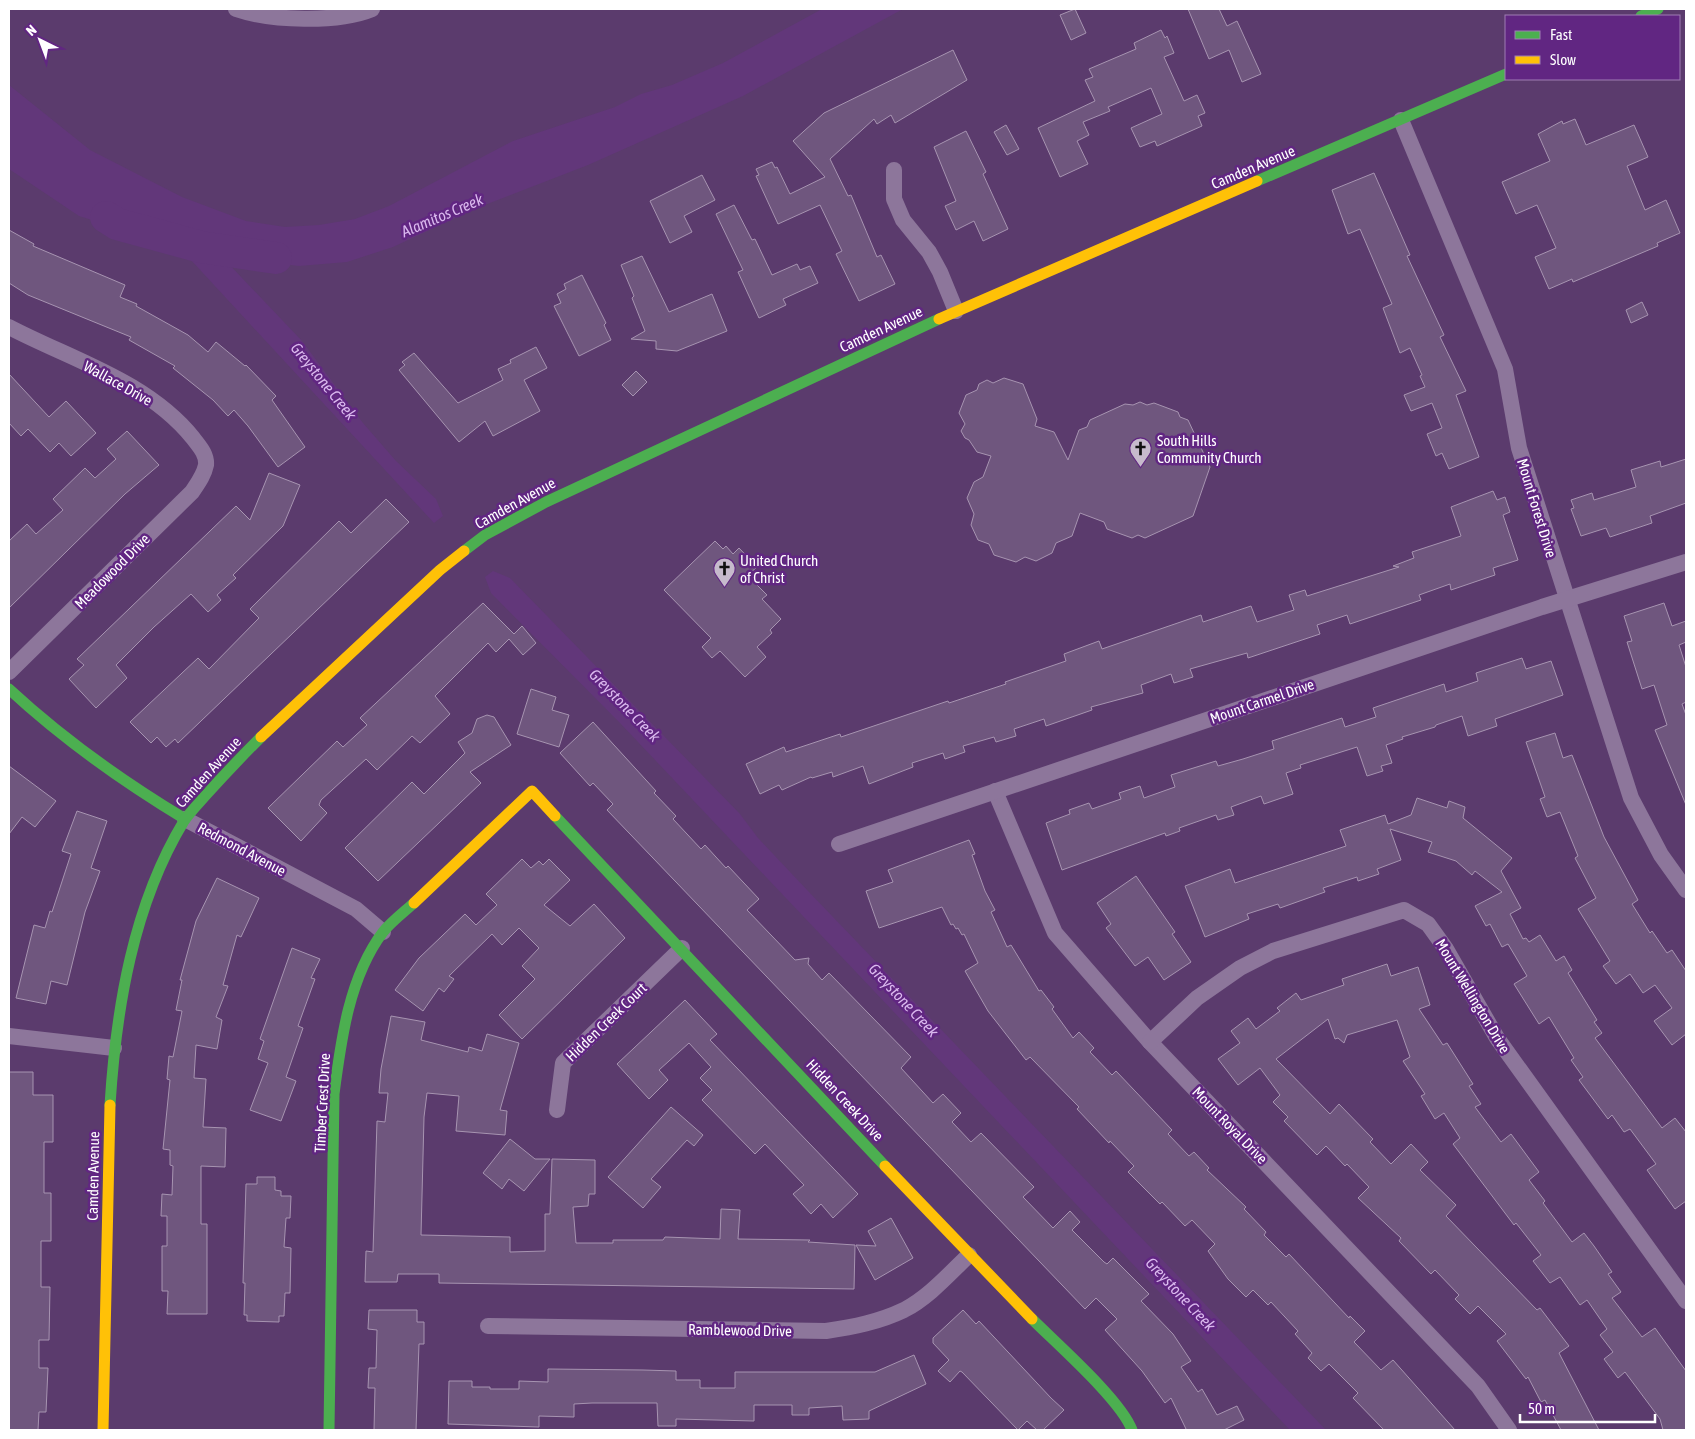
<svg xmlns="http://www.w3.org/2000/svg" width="1695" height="1439" font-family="'Asap Condensed',sans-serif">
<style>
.water{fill:#62377a}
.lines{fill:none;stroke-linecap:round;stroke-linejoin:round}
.river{stroke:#62377a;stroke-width:32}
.building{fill:#6f567e;stroke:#a794b1}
.street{stroke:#8d769b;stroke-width:16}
.fast{stroke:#4caf50;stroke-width:11}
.slow{stroke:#ffc107;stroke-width:11}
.labels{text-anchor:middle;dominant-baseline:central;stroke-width:5;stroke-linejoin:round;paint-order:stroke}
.street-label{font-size:15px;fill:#fff;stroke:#612682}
.poi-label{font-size:15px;fill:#fff;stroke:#612682;text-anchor:start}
.water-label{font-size:16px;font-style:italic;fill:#dab9ee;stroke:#612682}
</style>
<rect width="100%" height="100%" fill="#5b3b6d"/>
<g class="water">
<path d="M822,9H903L743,96L588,165L477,208L393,247L347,262L299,266L250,260L205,239L302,341L363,423L396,461L436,499L443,516L434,523L166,233L128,231L79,216L9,169V85L90,150L182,197L246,221L285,227L319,225L355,219L389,206L513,141L615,107L641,94L672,85L723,63Z"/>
<path d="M493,571L510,578L740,814L758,838L808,891L1326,1430H1290L620,723L491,593L485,577Z"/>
</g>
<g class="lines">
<path class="river" d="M106,217L117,224L201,247L276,258"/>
</g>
<g class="building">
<path d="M1075,9L1086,33L1071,40L1060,15Z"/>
<path d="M1188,9H1219L1227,26L1237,21L1261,74L1242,82L1229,50L1209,59Z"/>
<path d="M1161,30L1165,38L1167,36L1174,53L1164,57L1184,101L1197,95L1205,113L1198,116L1202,126L1157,146L1155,141L1140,147L1131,128L1162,114L1151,88L1108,107L1110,111L1083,122L1089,135L1077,141L1088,164L1060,177L1038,128L1095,101L1085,80L1093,77L1089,69L1136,49L1134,43Z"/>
<path d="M953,50L967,80L895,123L891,115L877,124L874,119L830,159L848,196L851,195L877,257L881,255L895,284L859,301L836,254L842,251L820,205L778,224L756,176L759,175L756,169L772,162L775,168L777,167L790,194L825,177L793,141L824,113Z"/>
<path d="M1575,119L1586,145L1634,125L1648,157L1627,166L1645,210L1666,200L1680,233L1657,243L1658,246L1573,282L1572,279L1549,289L1535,257L1556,248L1537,205L1516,214L1502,182L1550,161L1538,134L1562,121L1563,124Z"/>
<path d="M1006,125L1019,149L1007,155L994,132Z"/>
<path d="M966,131L986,172L983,174L1008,229L983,241L974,221L956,230L945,206L956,201L934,147Z"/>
<path d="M1374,173L1410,255L1407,256L1444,335L1440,337L1466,391L1456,395L1479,457L1449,469L1442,453L1436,456L1427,434L1442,428L1432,403L1411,411L1404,395L1425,387L1420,376L1422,375L1410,348L1400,353L1383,308L1392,304L1360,229L1348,234L1332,190Z"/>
<path d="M702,175L715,200L684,216L692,232L670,243L650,201Z"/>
<path d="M734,205L752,240L755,239L772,275L797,264L800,270L810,266L818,283L783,299L786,305L759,318L738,272L743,270L716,214Z"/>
<path d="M9,230L34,244L33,246L125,285L120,297L137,304L136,306L188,335L208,352L216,342L245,366L246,365L276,396L272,400L305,447L278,467L248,426L234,410L228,416L213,400L173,368L175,366L129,340L131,337L28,295L9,283Z"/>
<path d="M642,256L669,312L712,294L727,331L677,351L656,349V341L631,339L645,331L632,298L634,296L621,265Z"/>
<path d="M582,275L606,323L604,325L611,340L579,356L554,306L561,303L557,294L566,289L564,284Z"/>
<path d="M1642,302L1648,315L1631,323L1626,310Z"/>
<path d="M536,347L547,368L524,380L540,411L493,436L485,421L459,442L399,370L405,365L402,362L414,353L458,403L503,380L498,369L511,363L510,360Z"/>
<path d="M636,371L647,382L633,396L622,385Z"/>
<path d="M9,374L49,417L66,401L96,433L71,456L59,443L50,452L28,429L21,436L9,423Z"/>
<path d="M1004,378L1023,384L1037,419L1035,426L1054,432L1068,460L1079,430L1087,427L1090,420L1125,404L1133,405L1140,402L1147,405L1154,403L1178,412L1180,417L1188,420L1210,467L1193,516L1145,538L1138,535L1132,538L1107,529L1104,522L1080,513L1072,536L1056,543L1052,553L1036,561L1025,557L1016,562L994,555L989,544L978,540L971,525L974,514L967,498L974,482L983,477L991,456L977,452L969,440L965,438L961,431L965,424L959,413L966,395L977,390L979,384L987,380L993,383Z"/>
<path d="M127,431L159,465L125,494L9,608V541L27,524L36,534L63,510L53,499L85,468L95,478L116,459L107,449Z"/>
<path d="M1686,459V503L1650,516L1652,523L1610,537L1606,528L1581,536L1571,509L1574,508L1571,500L1592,493L1594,500L1636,487L1631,470L1660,461L1661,467Z"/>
<path d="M269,473L300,485L283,526L233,575L236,578L217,595L221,600L208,612L191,594L154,627L116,665L127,678L96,708L69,679L84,665L77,659L236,506L250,520Z"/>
<path d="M1493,491L1497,500L1505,497L1510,512L1503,515L1518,560L1493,568L1495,575L1451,590L1450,584L1419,595L1421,600L1350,624L1347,615L1317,625L1320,634L1248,658L1247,653L1190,669L1193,677L1174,683L1171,674L1141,685L1143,693L1091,707L1092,710L1046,726L1044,719L1014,729L1016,736L996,742L994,737L963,746L965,752L945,759L943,753L912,763L913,767L869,784L863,766L833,777L832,772L812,778L811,777L782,790L779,785L760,794L746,764L784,747L786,752L840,734L841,737L948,701L949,703L1006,684L1005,682L1066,661L1064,654L1099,641L1102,649L1201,615L1203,622L1251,606L1257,622L1294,610L1289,595L1305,590L1307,596L1399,567L1393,566L1414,558L1412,552L1461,536L1451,507Z"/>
<path d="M386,499L409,522L178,743L175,739L166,747L157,737L151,743L130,722L198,658L209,669L259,618L250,609L339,521L351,533Z"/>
<path d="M715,541L723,549L726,546L733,554L739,548L757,567L750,573L758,581L755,583L767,595L762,599L781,619L770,630L772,633L757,647L766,657L745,677L720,651L712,658L702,647L711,638L664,590Z"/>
<path d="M483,603L514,634L522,626L536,643L523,655L509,639L496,652L488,643L435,696L450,714L420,743L412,736L377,770L366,759L321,800L319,805L327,813L301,841L268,808L337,741L343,747L367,725L360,718Z"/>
<path d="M1664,603L1672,626L1686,621V642L1679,645L1686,667V702L1682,704L1686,715V805L1655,730L1667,725L1654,685L1642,689L1627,642L1632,641L1624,616Z"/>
<path d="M1522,658L1526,669L1551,661L1563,695L1495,719L1497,726L1468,736L1462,716L1436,725L1435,727L1402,737L1403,739L1386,745L1392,763L1381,766L1383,771L1367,776L1357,747L1300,765L1301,768L1286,773L1293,794L1264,804L1261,796L1231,807L1234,815L1218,820L1216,815L1179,828L1180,831L1166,836L1165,833L1062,870L1046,823L1070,814L1069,810L1089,803L1092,809L1121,799L1119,793L1140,786L1144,798L1175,787L1171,775L1216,761L1218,766L1243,759L1274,749L1272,741L1342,718L1345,727L1376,717L1373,708L1444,684L1446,692L1478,681L1476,673Z"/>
<path d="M531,689L556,697L552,710L569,715L559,747L517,734Z"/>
<path d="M487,715L494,717L511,745L470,772L481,783L378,881L345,848L412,782L424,794L465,753L458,742L472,733L477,719Z"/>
<path d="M593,722L656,791L654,793L676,816L673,819L701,849L705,845L726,868L728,866L759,899L747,910L795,960L809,958L808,964L822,980L829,973L911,1057L901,1068L933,1103L943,1094L961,1113L952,1122L971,1142L981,1133L1034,1187L1023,1197L1053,1228L1070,1211L1080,1222L1072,1230L1104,1262L1107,1264L1113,1258L1149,1294L1141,1301L1173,1334L1191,1361L1181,1367L1198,1392L1202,1389L1217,1415L1237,1406L1244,1420L1224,1430H1184L1186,1429L1171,1398L1165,1403L1142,1371L1105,1330L1117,1319L1096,1298L1085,1309L607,810L613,804L593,783L590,786L560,753Z"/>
<path d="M1555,733L1563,758L1572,755L1604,837L1638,900L1632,904L1650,933L1652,931L1667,953L1672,950L1686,971V1034L1672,1045L1654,1021L1672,1008L1655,985L1643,993L1630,974L1616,984L1603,966L1610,961L1578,909L1596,898L1575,858L1578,856L1560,812L1547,817L1540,799L1545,797L1526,742Z"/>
<path d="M9,766L56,801L35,827L22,817L9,834Z"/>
<path d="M1417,798L1447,808L1449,801L1465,807L1463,818L1512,858L1501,871L1521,908L1510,914L1523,939L1526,938L1529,942L1540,935L1556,961L1564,956L1572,970L1568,973L1597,1020L1594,1022L1602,1033L1595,1038L1662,1128L1675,1118L1686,1132V1201L1675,1209L1647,1170L1656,1164L1630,1129L1624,1132L1612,1115L1608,1119L1579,1080L1583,1077L1571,1060L1574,1058L1549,1017L1539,1024L1514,984L1527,976L1508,944L1502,947L1490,924L1486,926L1475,906L1502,892L1475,871L1472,875L1456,861L1428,852L1432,842L1390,829L1401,860L1377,869L1379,874L1358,881L1357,877L1323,888L1325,892L1280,908L1278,904L1247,914L1249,919L1205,937L1185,886L1230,869L1235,883L1346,846L1340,830L1385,815L1388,824L1411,815Z"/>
<path d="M77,811L107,821L91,868L100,871L85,912L67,985L51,981L46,1004L16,998L34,925L45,928L50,911L52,912L71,854L62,851Z"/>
<path d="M969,840L975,854L972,855L985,891L995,910L991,912L1007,947L1011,945L1039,991L1041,990L1054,1007L1052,1009L1073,1038L1079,1032L1094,1048L1090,1052L1112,1075L1116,1071L1172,1130L1168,1134L1189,1156L1194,1152L1209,1168L1207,1170L1246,1207L1244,1209L1266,1232L1264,1235L1286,1257L1289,1254L1349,1318L1350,1316L1365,1331L1354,1342L1381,1370L1393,1360L1455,1430H1384L1353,1398L1358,1393L1329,1364L1321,1371L1308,1358L1312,1353L1295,1334L1298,1331L1271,1302L1268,1305L1253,1290L1246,1297L1228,1279L1208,1251L1215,1244L1192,1220L1185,1226L1162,1202L1160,1204L1128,1172L1134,1166L1110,1141L1109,1143L1077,1109L1079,1107L1030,1057L1026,1060L988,1011L965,971L978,963L964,934L962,935L958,928L956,929L953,924L951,925L942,907L879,928L866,891L893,882L888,870Z"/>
<path d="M522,859L531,868L539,861L543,865L549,859L570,880L544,905L570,926L594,904L625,938L522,1039L499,1015L535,979L522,966L539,948L519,928L502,945L492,934L449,976L454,979L444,992L439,988L423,1011L395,990L419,958L465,914L476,925L497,905L486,894Z"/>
<path d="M1136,876L1175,932L1172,934L1191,962L1164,980L1148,957L1135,966L1106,928L1111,924L1097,903Z"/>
<path d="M217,878L259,898L241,937L237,935L223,985L228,986L216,1017L222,1020L217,1049L196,1045L194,1078L206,1079L203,1127L226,1128L225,1167L201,1166V1224H207V1314H167L168,1291H162V1246H167V1216H161L162,1194L172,1195L173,1166L170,1165V1150L163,1149L170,1080L167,1079L169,1056L173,1057L182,1011L176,1010L182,980H180L196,921Z"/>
<path d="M292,948L320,959L311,978L315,979L298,1026L303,1028L286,1077L296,1081L281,1121L250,1110L268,1063L258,1059L264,1041L260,1039Z"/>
<path d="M1387,964L1391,976L1418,967L1430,1005L1419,1009L1443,1045L1447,1043L1473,1084L1469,1086L1481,1104L1475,1107L1501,1142L1511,1134L1539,1172L1529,1180L1545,1201L1543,1203L1572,1242L1584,1233L1594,1246L1612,1272L1608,1274L1621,1292L1612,1298L1642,1337L1655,1328L1686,1371V1430H1663L1660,1419L1625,1372L1618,1378L1604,1359L1613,1352L1600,1335L1607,1329L1587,1300L1580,1305L1560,1277L1550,1283L1533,1261L1541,1255L1516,1223L1514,1225L1453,1144L1460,1138L1444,1113L1435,1119L1421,1096L1425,1094L1403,1061L1410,1057L1397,1020L1347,1035L1344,1043L1338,1038L1335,1039L1328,1019L1276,1059L1330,1114L1339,1104L1373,1139L1370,1142L1391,1164L1411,1144L1428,1162L1420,1170L1456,1205L1446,1216L1537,1310L1540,1308L1569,1346L1559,1353L1599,1430H1561L1545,1400L1541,1402L1528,1377L1526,1379L1497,1341L1506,1334L1478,1306L1470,1314L1455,1299L1459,1295L1435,1270L1431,1274L1399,1241L1401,1238L1358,1198L1369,1187L1347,1164L1345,1166L1326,1146L1317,1155L1284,1121L1288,1117L1273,1102L1280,1095L1260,1068L1238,1085L1218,1059L1240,1043L1231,1031L1248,1018L1256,1029L1280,1011L1277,1008L1296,993L1301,1000L1344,985L1342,979Z"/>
<path d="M685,1000L717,1034L710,1040L858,1194L833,1218L821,1204L811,1214L793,1194L804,1185L780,1160L765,1144L755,1154L702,1100L712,1090L700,1078L711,1067L689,1043L659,1070L668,1080L649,1099L617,1064Z"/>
<path d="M391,1016L425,1022L421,1040L468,1052L469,1047L482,1051L487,1034L519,1043L500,1110L507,1111L505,1135L456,1131L459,1096L427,1093L424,1117L421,1235L510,1237V1252L545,1251V1214H550L552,1159L595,1160V1194H589L588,1206L573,1207L576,1243H613V1240H663L665,1237L720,1239L721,1209L740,1210L738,1239L810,1240L808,1242L855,1245L854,1289L439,1283V1274H398L397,1282H365L366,1251L373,1252L377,1121L385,1122L388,1093H379L381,1069Z"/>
<path d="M9,1072H33V1095H53V1142H44V1193H51V1241H41V1287H50L49,1340H39V1368H48L46,1412H39L38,1430H9Z"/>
<path d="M671,1107L703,1135L694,1146L687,1140L651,1179L661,1187L643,1208L608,1177Z"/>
<path d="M510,1139L535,1159H550L524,1191L509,1179L502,1189L483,1173Z"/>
<path d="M257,1177H275V1190L281,1191V1196H291L290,1218H286L284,1247L291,1248L290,1293H285L284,1316H279V1322L247,1321V1315H244L245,1283H243L246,1184H257Z"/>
<path d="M891,1218L913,1258L875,1280L856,1245L876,1246L868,1231Z"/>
<path d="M369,1310H417V1322H424V1344H419L416,1430H374L375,1388H368L369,1368H376L377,1330L368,1329Z"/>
<path d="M963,1310L976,1324L979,1321L1051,1398L1064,1410L1043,1430H1037L1027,1421L1018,1430L962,1372L960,1371L950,1382L938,1371L949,1360L933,1343V1338Z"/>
<path d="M914,1355L926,1384L869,1411V1419L843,1420L842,1406L809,1408V1415H792V1405H754V1421L676,1419V1426H658L657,1403H592L574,1404V1417L539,1416V1427L448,1424L449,1381H472V1387H490V1389H519V1381L548,1382V1369L643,1370L676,1371V1380H700V1388H735V1372H875Z"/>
</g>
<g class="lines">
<g class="street">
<path d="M236,9C271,21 338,23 372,9"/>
<path d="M1401,120L1505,369L1519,448L1631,798L1661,855L1686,890"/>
<path d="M894,170V199L903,220L929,252L940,272L956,311"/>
<path d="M9,327C72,360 147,381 193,438C199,446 207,454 206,465C204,475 198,483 192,492L9,672"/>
<path d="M995,791L1055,933L1150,1042L1478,1386L1509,1430"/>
<path d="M185,819L356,909L383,932"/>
<path d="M839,844L1542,607L1686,562"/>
<path d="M9,1036L114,1048"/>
<path d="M1150,1042L1197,998L1240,968L1273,951L1404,910L1428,924L1446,949L1497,1038L1686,1301"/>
<path d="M557,1110L563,1063L682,948"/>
<path d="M488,1326L826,1331C853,1327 879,1322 904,1310C929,1297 949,1274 969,1255"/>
</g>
<g class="fast">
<path d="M1641,16L1658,9"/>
<path d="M1257,181L1506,74"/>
<path d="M464,551L485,535L546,502L939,319"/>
<path d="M9,689C63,739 122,781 185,819"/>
<path d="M555,816L885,1166"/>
<path d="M110,1105C116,1009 133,905 184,821C190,812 199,803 206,795C224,775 242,756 261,737"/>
<path d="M1032,1319C1057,1344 1121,1400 1132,1430"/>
<path d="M329,1430L334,1094C341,1040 349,977 383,932C391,922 404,912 414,903"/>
</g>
<g class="slow">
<path d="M939,319L1257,181"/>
<path d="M261,737L440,570L464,551"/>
<path d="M414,903L532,791L555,816"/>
<path d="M885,1166L1032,1319"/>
<path d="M103,1430L110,1105"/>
</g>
</g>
<defs>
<symbol id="church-pin" viewBox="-11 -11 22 30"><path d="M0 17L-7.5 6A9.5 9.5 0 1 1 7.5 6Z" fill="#c6bacc" stroke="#612682"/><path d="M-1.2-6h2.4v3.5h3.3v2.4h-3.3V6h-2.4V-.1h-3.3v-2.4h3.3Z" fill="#111"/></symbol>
</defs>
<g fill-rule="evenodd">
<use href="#church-pin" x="1128" y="436" width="25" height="34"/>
<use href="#church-pin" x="712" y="556" width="25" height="34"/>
</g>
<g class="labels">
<g class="street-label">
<text transform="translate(1253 167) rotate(-23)">Camden Avenue</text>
<text transform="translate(881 329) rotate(-25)">Camden Avenue</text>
<text transform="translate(118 383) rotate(29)">Wallace Drive</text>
<text transform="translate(515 503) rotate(-29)">Camden Avenue</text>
<text transform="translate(1537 508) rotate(73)">Mount Forest Drive</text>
<text transform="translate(112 571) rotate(-45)">Meadowood Drive</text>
<text transform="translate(1262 701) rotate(-19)">Mount Carmel Drive</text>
<text transform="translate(208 772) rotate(-48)">Camden Avenue</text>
<text transform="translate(242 849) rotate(28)">Redmond Avenue</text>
<text transform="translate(1473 996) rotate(59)">Mount Wellington Drive</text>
<text transform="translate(606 1022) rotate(-44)">Hidden Creek Court</text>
<text transform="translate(845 1100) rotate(47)">Hidden Creek Drive</text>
<text transform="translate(322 1103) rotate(-87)">Timber Crest Drive</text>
<text transform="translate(1230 1125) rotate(46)">Mount Royal Drive</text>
<text transform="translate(93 1176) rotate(-89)">Camden Avenue</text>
<text transform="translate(740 1330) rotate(1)">Ramblewood Drive</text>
</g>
<g class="poi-label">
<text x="1157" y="440">South Hills<tspan x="1157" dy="17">Community Church</tspan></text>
<text x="740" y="560">United Church<tspan x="740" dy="17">of Christ</tspan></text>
</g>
<g class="water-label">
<text transform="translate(442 215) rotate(-23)">Alamitos Creek</text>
<text transform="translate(324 381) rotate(51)">Greystone Creek</text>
<text transform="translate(625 705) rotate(46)">Greystone Creek</text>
<text transform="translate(904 1000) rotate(47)">Greystone Creek</text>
<text transform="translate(1181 1294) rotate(47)">Greystone Creek</text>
</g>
</g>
<rect width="1695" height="1439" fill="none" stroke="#ffffff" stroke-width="20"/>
<rect x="1505" y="15" width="175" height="65" fill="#612682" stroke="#a07db4"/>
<rect x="1515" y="31" width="25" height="8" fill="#4caf50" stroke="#a07db4"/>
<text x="1550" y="40" font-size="15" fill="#ffffff">Fast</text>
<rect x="1515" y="56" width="25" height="8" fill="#ffc107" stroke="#a07db4"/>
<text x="1550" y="65" font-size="15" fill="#ffffff">Slow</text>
<g transform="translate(40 40) rotate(318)" stroke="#612682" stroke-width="4" paint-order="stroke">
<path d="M0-4L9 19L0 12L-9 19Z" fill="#ffffff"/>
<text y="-8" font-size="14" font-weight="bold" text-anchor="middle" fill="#ffffff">N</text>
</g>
<path d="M1520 1414v8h135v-8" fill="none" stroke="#ffffff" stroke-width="2.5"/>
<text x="1528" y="1414" font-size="15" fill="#ffffff" stroke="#612682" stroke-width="4" paint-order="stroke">50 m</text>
</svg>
